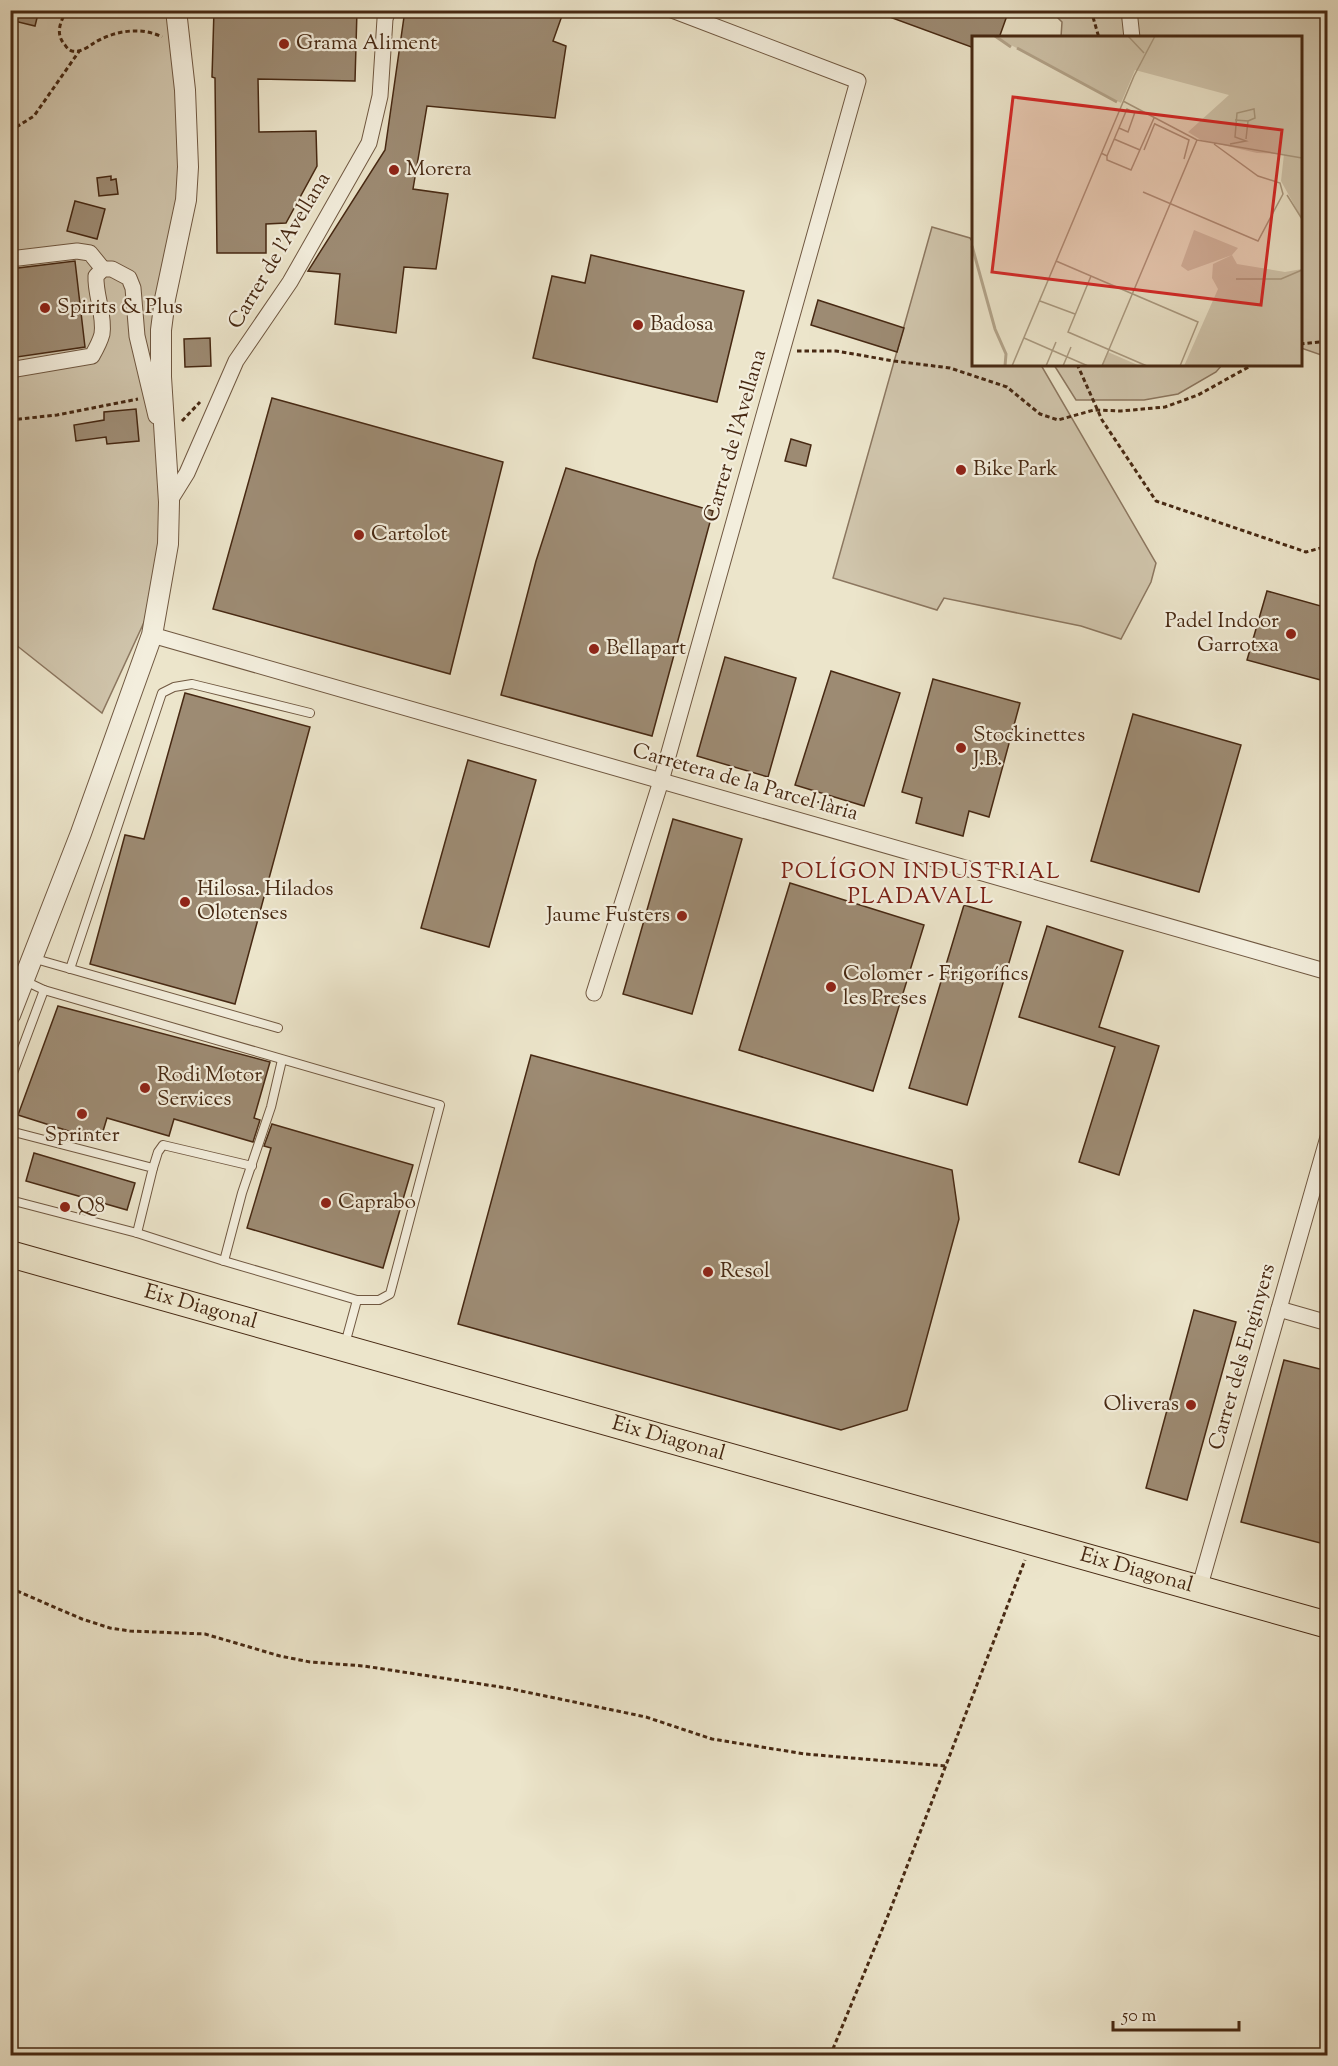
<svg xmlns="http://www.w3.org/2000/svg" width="1338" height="2066" font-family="'Sorts Mill Goudy',serif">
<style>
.green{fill:#d0c5ac;stroke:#8c7760;stroke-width:1.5}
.building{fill:#9d8b73;stroke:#472913;stroke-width:1.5}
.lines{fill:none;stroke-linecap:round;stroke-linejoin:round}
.service-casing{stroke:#705841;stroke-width:10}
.minor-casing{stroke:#705841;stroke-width:17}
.tertiary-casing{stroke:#705841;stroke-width:22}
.primary-casing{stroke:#472913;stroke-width:28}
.path{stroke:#472913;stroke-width:3;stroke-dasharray:4.5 3;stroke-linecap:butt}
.service{stroke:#f3eedd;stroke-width:8}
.minor{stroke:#f3eedd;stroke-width:15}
.tertiary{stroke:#f3eedd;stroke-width:20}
.primary{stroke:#ece5cb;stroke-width:26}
.poi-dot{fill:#8f2418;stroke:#f3eedd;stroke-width:2}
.labels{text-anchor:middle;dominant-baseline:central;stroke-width:4.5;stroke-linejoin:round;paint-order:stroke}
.poi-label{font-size:21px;fill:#472913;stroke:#f3eedd;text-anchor:start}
.street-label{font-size:21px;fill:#472913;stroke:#f3eedd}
.neighbourhood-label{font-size:22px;letter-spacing:1.5px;fill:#7a1f14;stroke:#f3eedd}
.inset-river{fill:none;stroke:#b4a58c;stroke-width:3}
.inset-road{fill:none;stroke:#aa9a81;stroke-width:1.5}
.view{fill:#d62828;fill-opacity:0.15;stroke:#d62828;stroke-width:3}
.inset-edge{fill:none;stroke:#472913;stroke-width:3}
</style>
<rect width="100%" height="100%" fill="#ece5cb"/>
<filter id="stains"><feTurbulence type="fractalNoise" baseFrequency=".00333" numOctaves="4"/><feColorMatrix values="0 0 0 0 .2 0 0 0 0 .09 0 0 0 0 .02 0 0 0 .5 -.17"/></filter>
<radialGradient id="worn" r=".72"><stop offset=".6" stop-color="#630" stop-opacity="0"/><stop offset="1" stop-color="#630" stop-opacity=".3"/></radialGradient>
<g class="green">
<path d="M11,11H180L193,120L167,308L174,456L152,605L102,713L11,641Z"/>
<path d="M1051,11H1327V357L1301,348L1300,38L1061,37L1062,22Z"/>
<path d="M932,227L970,238L974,244V364L1041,365L1156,563L1151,582L1121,639L1081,626L944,598L937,610L833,578Z"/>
<path d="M1054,365H1222L1216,372L1178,394L1144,400H1076Z"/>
</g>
<g class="building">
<path d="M10,10H39L35,26L10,20Z"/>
<path d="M214,10H357L355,81L258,79L259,132L316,131L317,166L286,223L266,224V253H217L215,78L212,77Z"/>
<path d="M405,10H564L553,41L566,46L555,118L427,106L413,189L448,194L436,269L404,267L396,333L335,324L340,274L308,271L385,150Z"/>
<path d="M876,10H1009L999,38H974V48L876,12Z"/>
<path d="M111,176V180L116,179L118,194L99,196L97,178Z"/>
<path d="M75,201L105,209L97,239L67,231Z"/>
<path d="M591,255L744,291L717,402L533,358L552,276L585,283Z"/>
<path d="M75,261L85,347L10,358V269Z"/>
<path d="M818,300L904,328L897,352L811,325Z"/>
<path d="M210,338L211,366L185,367L184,339Z"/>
<path d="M272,398L503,462L450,674L213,609Z"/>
<path d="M136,409L139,441L107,444L106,437L76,441L74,425L104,420V412Z"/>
<path d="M791,439L811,445L806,466L785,461Z"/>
<path d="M566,468L713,511L652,736L501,695L536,561Z"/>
<path d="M1267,591L1328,608V682L1247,660Z"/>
<path d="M725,657L796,678L768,777L697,756Z"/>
<path d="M831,671L900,693L864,806L795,785Z"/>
<path d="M933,679L1020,703L989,817L969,811L963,836L916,823L922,798L902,792Z"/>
<path d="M185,693L310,727L235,1004L90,964L125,835L144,839Z"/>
<path d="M1133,714L1241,745L1199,892L1091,861Z"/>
<path d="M468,760L536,780L489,947L421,928Z"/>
<path d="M673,819L742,839L692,1014L623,994Z"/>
<path d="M790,883L924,925L873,1091L739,1050Z"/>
<path d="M964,905L1021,922L967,1105L909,1088Z"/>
<path d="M1047,926L1123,951L1099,1027L1159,1046L1119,1175L1079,1162L1115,1047L1019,1017Z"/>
<path d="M58,1006L270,1062L254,1118L260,1120L253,1142L174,1119L169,1136L107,1118L100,1141L18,1115Z"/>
<path d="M531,1055L952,1170L959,1219L907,1410L841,1430L458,1324Z"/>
<path d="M272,1124L413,1165L383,1268L247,1228L271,1148L264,1146Z"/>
<path d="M34,1153L135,1183L127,1210L26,1181Z"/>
<path d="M1194,1310L1236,1322L1187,1500L1146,1488Z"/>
<path d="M1284,1360L1328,1371V1545L1241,1522Z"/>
</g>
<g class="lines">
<defs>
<g id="service">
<path d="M32,958L278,1028"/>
<path d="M70,969L162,693L174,687L192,684L310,713"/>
<path d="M25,981L44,990L440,1105L390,1294L379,1300H357"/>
<path d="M10,1081L44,990"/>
<path d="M10,1131L153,1168L137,1233"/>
<path d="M153,1168L158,1152L163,1145L252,1166"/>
<path d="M10,1200L137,1233L224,1261L357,1300L345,1344"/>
<path d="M224,1261L242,1193L271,1107L282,1060"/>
</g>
<g id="minor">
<path d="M1129,10L1132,38"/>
<path d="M10,259L77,251L90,253L103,269"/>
<path d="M10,370L92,356C96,349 100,342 102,334C105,315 95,295 96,276L103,269H112L129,278L133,288L137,336L156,416"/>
<path d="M169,502L187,473L236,361L290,282L369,143L380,96L385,19L388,10"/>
<path d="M152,635L1328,972"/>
<path d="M594,993L661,781L858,81L672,10"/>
<path d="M1279,1309L1328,1323"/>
<path d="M1199,1589L1328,1137"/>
</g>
<path id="tertiary" d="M10,1015L81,833L152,635L168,544L169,502L161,377V330L165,299L186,200L188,167L185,90L176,10"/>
<g id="primary">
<path id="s1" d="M10,1254L1328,1625"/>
</g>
</defs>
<use href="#service" class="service-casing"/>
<use href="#minor" class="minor-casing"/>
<use href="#tertiary" class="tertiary-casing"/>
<use href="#primary" class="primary-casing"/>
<g class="path">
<path d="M67,10C60,22 55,34 65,45C67,48 69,50 72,51C80,53 88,47 94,43C113,31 141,26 162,37"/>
<path d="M1091,10L1099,38"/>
<path d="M10,131L34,116L80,50"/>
<path d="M1300,344L1328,341"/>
<path d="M797,351H836L894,361L950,368L1007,387L1040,414L1058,420L1094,410L1121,411L1165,407L1198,395L1254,364"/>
<path d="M1077,364L1102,420L1156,501L1306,552L1328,546"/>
<path d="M10,420L57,415L138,399"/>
<path d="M182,421L200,402"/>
<path d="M10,1588L82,1619L110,1628L130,1631L205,1634L280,1656L310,1662L364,1666L507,1688L646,1717L712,1739L805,1754L946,1766"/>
<path d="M830,2056L889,1913L1025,1560"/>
</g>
<use href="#service" class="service"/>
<use href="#minor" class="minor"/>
<use href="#tertiary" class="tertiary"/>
<use href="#primary" class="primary"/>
</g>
<g class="poi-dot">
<circle cx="284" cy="44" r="6"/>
<circle cx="394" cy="170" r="6"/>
<circle cx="45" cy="308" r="6"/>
<circle cx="638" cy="325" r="6"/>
<circle cx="961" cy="470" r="6"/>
<circle cx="359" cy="535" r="6"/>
<circle cx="1291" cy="634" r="6"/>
<circle cx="594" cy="649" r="6"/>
<circle cx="961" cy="748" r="6"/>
<circle cx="185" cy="902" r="6"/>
<circle cx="682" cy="916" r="6"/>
<circle cx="831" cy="987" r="6"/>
<circle cx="145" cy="1088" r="6"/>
<circle cx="82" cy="1114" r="6"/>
<circle cx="326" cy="1203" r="6"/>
<circle cx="65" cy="1207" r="6"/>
<circle cx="708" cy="1272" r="6"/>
<circle cx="1191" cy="1405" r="6"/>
</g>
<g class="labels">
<g class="poi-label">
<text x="296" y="44">Grama Aliment</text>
<text x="406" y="170">Morera</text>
<text x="57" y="308">Spirits &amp; Plus</text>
<text x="650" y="325">Badosa</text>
<text x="973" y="470">Bike Park</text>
<text x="371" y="535">Cartolot</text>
<text x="1279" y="622" text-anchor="end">Padel Indoor<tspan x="1279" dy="24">Garrotxa</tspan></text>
<text x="606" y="649">Bellapart</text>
<text x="973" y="736">Stockinettes<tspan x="973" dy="24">J.B.</tspan></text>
<text x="197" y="890">Hilosa. Hilados<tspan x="197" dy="24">Olotenses</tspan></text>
<text x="670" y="916" text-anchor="end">Jaume Fusters</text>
<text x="843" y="975">Colomer - Frigorífics<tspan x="843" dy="24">les Preses</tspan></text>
<text x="157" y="1076">Rodi Motor<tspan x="157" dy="24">Services</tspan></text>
<text x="82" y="1136" text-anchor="middle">Sprinter</text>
<text x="338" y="1203">Caprabo</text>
<text x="77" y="1207">Q8</text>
<text x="720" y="1272">Resol</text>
<text x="1179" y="1405" text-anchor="end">Oliveras</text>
</g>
<g class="street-label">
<text transform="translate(280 251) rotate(-59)">Carrer de l'Avellana</text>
<text transform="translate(736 436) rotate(-74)">Carrer de l'Avellana</text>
<text transform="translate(745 783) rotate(16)">Carretera de la Parcel·lària</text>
<text stroke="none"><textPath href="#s1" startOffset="198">Eix Diagonal</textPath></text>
<text transform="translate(1243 1357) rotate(-74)">Carrer dels Enginyers</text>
<text stroke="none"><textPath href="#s1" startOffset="684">Eix Diagonal</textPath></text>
<text stroke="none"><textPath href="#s1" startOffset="1170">Eix Diagonal</textPath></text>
</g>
<g class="neighbourhood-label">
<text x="921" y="873">POLÍGON INDUSTRIAL<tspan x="921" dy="25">PLADAVALL</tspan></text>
</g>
</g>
<g transform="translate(972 36)">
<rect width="330" height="330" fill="#ece5cb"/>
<path d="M22,0H330V183L309,145L312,118L285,117L229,104L216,96L257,59L163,34L149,67ZM222,194L266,212L260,219L265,228L313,236L330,233V330H212L246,253L240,242L241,228L260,219L216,235L209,230ZM136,316L168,330H129Z" fill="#d0c5ac"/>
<path class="inset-river" d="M23,0L39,11M45,12L145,66M0,210L23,293L34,318L33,330"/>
<path class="inset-road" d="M156,0L172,17M151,65L225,104L330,122M263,84L276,85L274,103M183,88L217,104L212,123M147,92L156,96L163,76M142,103L168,114M258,108L274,105L263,101L265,77L282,73L283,82L276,85M172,114L183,87M129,117L135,120L155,73L163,77M135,120V124L159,134L182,82M171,156L286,205L311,158L308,147L286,140L242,108M315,159L330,183M84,225L226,286L208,330M119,240L96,296L175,330M264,243H309L330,234M68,265L103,278M52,302L116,330M40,330L162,40L183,0M74,330L84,306M91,330L99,311M130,330L225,104"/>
<path class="view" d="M41,61L310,94L289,269L20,236Z"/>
<rect width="330" height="330" class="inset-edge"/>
</g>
<rect width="1338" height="2066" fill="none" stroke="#ece5cb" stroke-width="36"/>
<rect x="12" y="12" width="1314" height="2042" fill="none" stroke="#472913" stroke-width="3"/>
<rect x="18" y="18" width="1302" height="2030" fill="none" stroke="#472913" stroke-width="1.5"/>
<path d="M1113 2021v9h126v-9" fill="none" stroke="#472913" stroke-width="3"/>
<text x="1122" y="2021" font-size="18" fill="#472913" stroke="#f3eedd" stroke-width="4.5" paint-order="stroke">50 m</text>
<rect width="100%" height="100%" filter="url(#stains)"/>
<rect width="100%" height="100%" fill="url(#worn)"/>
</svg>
